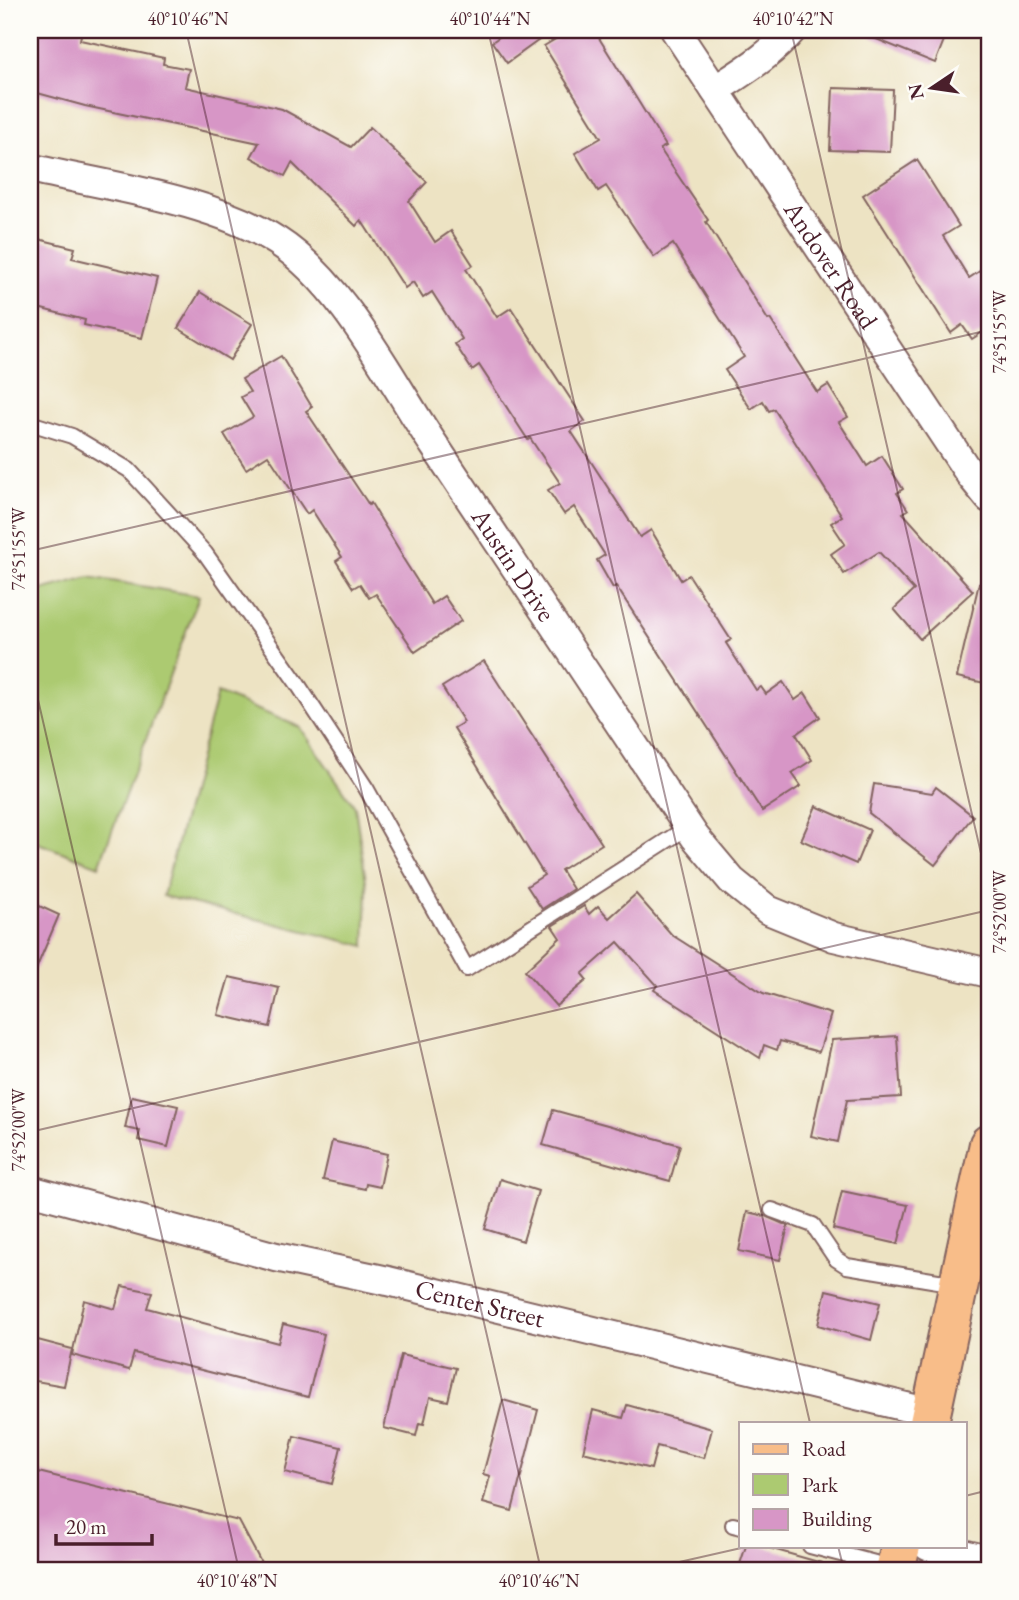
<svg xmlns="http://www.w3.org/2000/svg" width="1019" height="1600" font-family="'EB Garamond',serif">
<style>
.green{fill:#acca71;stroke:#7b744e;stroke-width:2}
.building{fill:#d796c6}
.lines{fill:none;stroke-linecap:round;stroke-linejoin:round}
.service-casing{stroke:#836460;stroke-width:18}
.minor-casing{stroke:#836460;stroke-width:32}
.primary-casing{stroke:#836460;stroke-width:42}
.service{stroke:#fff;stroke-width:14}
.minor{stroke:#fff;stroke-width:28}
.primary{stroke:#f8bd89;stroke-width:38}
.ticks{fill:none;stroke:#4a1f2b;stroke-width:2;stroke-opacity:0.45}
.labels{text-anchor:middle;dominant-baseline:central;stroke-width:6;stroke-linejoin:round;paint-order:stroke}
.street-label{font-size:26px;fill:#4a1f2b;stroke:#fdfcf7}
.neatline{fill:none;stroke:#4a1f2b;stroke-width:2.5}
.ticks-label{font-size:18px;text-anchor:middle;fill:#4a1f2b}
</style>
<rect width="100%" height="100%" fill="#fdfcf7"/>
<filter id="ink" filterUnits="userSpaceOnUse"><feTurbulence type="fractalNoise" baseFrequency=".0143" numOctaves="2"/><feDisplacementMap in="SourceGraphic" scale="14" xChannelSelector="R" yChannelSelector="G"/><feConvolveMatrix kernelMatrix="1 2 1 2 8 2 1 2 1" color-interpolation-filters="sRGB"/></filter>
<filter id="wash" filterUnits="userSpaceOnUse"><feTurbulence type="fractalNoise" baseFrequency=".00686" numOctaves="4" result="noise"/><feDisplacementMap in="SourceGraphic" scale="28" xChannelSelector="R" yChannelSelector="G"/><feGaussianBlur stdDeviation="1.57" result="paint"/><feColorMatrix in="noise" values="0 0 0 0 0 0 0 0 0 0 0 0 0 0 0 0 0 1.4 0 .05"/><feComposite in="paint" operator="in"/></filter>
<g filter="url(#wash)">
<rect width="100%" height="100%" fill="#ede3c3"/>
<g class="green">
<path d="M89,577L199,596L99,866L30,840V593Z"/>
<path d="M217,693L300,727L355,807L367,888L365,946L163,896Z"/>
</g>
<g id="blocks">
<g class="building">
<path d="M30,30H82L80,40L164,58L163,64L189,69L185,87L282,109L351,147L370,127L427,182L409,201L435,242L451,231L473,265L466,269L497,317L511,308L585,421L571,431L640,537L651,530L681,580L689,575L731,640L726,643L756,690L761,687L766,694L783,682L795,700L805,693L820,717L796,734L812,760L792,773L801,786L762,811L616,586L613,588L597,560L605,555L574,507L564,514L548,490L560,483L530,438L528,440L479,365L472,370L455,344L462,339L432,292L423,298L413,282L405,288L361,220L356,226L292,163L285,176L251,157L259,143L85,106L30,91Z"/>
<path d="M509,30H553L507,63L492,42Z"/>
<path d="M571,30H594L666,146L660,149L708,220L706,222L768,320L770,319L817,392L828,385L848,417L839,422L867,466L882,456L903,489L897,493L908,510L903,513L973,591L920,639L894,609L914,590L879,552L844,574L831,554L845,544L831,523L842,516L774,409L769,411L763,401L751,409L725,370L744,357L673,244L654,257L606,186L598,191L575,153L601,138L544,46Z"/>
<path d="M854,30H948L935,63Z"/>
<path d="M833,88L893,90L890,152L830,150Z"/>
<path d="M917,160L959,226L943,236L969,278L989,265V328L972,339L962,325L951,333L863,195Z"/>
<path d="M30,237L75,248L72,258L157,278L142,338L84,325L85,320L30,306Z"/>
<path d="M200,292L252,324L230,360L178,328Z"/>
<path d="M281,356L312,407L306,411L369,505L371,503L403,556L402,557L432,604L444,596L461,621L415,652L376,594L369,598L360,584L353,588L336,561L342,557L312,510L307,514L268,455L246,469L224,434L253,417L241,397L250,392L242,379Z"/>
<path d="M979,583L989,584V684L957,677Z"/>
<path d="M484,661L602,844L561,870L573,889L542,909L527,886L544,875L454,728L464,722L442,687Z"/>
<path d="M874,784L932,793L936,787L973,816L935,865L869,813Z"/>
<path d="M816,806L870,830L856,864L801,840Z"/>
<path d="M636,894L672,935L763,993L831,1014L819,1052L780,1041L777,1050L764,1045L760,1058L654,990L657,985L618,942L582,974L587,980L556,1006L525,971L560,938L552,926L584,906L589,914L598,906L609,918Z"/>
<path d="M37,905L59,915L30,983V920Z"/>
<path d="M229,977L279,988L270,1027L218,1015Z"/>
<path d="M897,1036L901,1097L847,1100L838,1142L811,1136L832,1040Z"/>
<path d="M132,1096L178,1106L168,1147L138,1140L140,1131L125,1128Z"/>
<path d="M553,1110L680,1145L670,1181L543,1145Z"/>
<path d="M332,1141L387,1154L380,1187L366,1184L365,1189L323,1180Z"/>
<path d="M500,1179L538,1191L523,1241L485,1229Z"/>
<path d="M842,1191L908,1205L898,1244L833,1229Z"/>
<path d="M747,1212L765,1216L788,1226L780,1260L739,1251Z"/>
<path d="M122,1286L152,1292L147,1308L278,1343L283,1324L324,1334L308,1397L134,1353L129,1370L72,1355L84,1300L115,1309Z"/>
<path d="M826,1290L880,1303L871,1340L818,1325Z"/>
<path d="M30,1338L72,1349L64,1386L30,1380Z"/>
<path d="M401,1355L456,1368L448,1401L430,1397L424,1424L419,1423L416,1436L384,1428Z"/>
<path d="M503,1400L538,1410L512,1511L483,1503L490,1476L483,1474Z"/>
<path d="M627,1405L712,1429L704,1458L657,1446L651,1469L583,1452L593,1410L623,1418Z"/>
<path d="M294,1436L341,1447L332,1484L285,1472Z"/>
<path d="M30,1470L239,1521L265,1570H30Z"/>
<path d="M746,1546H762L822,1563L821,1570H738Z"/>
</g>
</g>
</g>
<g filter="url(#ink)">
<use href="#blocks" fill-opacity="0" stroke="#836460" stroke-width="2"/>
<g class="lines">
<defs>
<g id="service">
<path d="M30,423L72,436L129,470L205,553L297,683L366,788L467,969L688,827"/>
<path d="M772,1210L813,1225L836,1259L847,1266L956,1284"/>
<path d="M733,1525L741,1527"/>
<path d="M810,1546L894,1568"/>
<path d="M483,1570H494"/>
</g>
<g id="minor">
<path id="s1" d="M675,30L971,476L989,498"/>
<path d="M715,90C742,72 771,55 792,30"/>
<path id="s2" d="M30,168C106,186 212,199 277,241C344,284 390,380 434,445C521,576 608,706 695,837L732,881L768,910L834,937L989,973"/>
<path id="s3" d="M30,1190L276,1257L388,1281L931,1413"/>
<path d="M928,1546L989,1560"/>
</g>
<g id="primary">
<path d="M929,1423L989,1144"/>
<path d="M895,1570L901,1546"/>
</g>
</defs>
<use href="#service" class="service-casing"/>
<use href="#minor" class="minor-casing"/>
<use href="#primary" class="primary-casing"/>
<use href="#service" class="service"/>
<use href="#minor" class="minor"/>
<use href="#primary" class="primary"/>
</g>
</g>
<path class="ticks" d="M186,30L541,1570M488,30L810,1423M791,30L989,888M30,551L989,330M30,665L239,1570M30,1132L989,910M965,1496L989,1490M838,1546L844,1570M644,1570L750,1546"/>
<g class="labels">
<g class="street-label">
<text stroke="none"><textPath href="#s1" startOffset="282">Andover Road</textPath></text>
<text stroke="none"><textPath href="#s2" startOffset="662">Austin Drive</textPath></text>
<text stroke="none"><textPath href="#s3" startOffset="464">Center Street</textPath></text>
</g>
</g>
<rect width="1019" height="1600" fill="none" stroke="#fdfcf7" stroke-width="77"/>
<rect x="739" y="1422" width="228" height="126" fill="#fdfcf7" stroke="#b5a4a5" stroke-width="2"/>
<rect x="753" y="1444" width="35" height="10" fill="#f8bd89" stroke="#b5a4a5" stroke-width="2"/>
<text x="802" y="1456" font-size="21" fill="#4a1f2b">Road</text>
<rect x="753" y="1474" width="35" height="21" fill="#acca71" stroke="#b5a4a5" stroke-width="2"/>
<text x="802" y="1492" font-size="21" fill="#4a1f2b">Park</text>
<rect x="753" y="1509" width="35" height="21" fill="#d796c6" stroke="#b5a4a5" stroke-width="2"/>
<text x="802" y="1526" font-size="21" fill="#4a1f2b">Building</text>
<g transform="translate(932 88) rotate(257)" stroke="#fdfcf7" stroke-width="5" paint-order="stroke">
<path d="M0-5L12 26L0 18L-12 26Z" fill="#4a1f2b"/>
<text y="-10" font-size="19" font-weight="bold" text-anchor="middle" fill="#4a1f2b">N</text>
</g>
<path d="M56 1534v10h96v-10" fill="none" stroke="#4a1f2b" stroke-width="3.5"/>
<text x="66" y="1534" font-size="21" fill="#4a1f2b" stroke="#fdfcf7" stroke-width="5" paint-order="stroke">20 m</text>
<rect x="38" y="38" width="943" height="1524" class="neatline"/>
<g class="ticks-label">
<text x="188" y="25">40°10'46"N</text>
<text x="490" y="25">40°10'44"N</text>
<text x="793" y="25">40°10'42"N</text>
<text transform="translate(1000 332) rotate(-90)" y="6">74°51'55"W</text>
<text transform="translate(19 549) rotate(-90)" y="6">74°51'55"W</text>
<text transform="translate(1000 912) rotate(-90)" y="6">74°52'00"W</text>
<text transform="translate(19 1130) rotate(-90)" y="6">74°52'00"W</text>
<text x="237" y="1587">40°10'48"N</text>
<text x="539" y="1587">40°10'46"N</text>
</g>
</svg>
